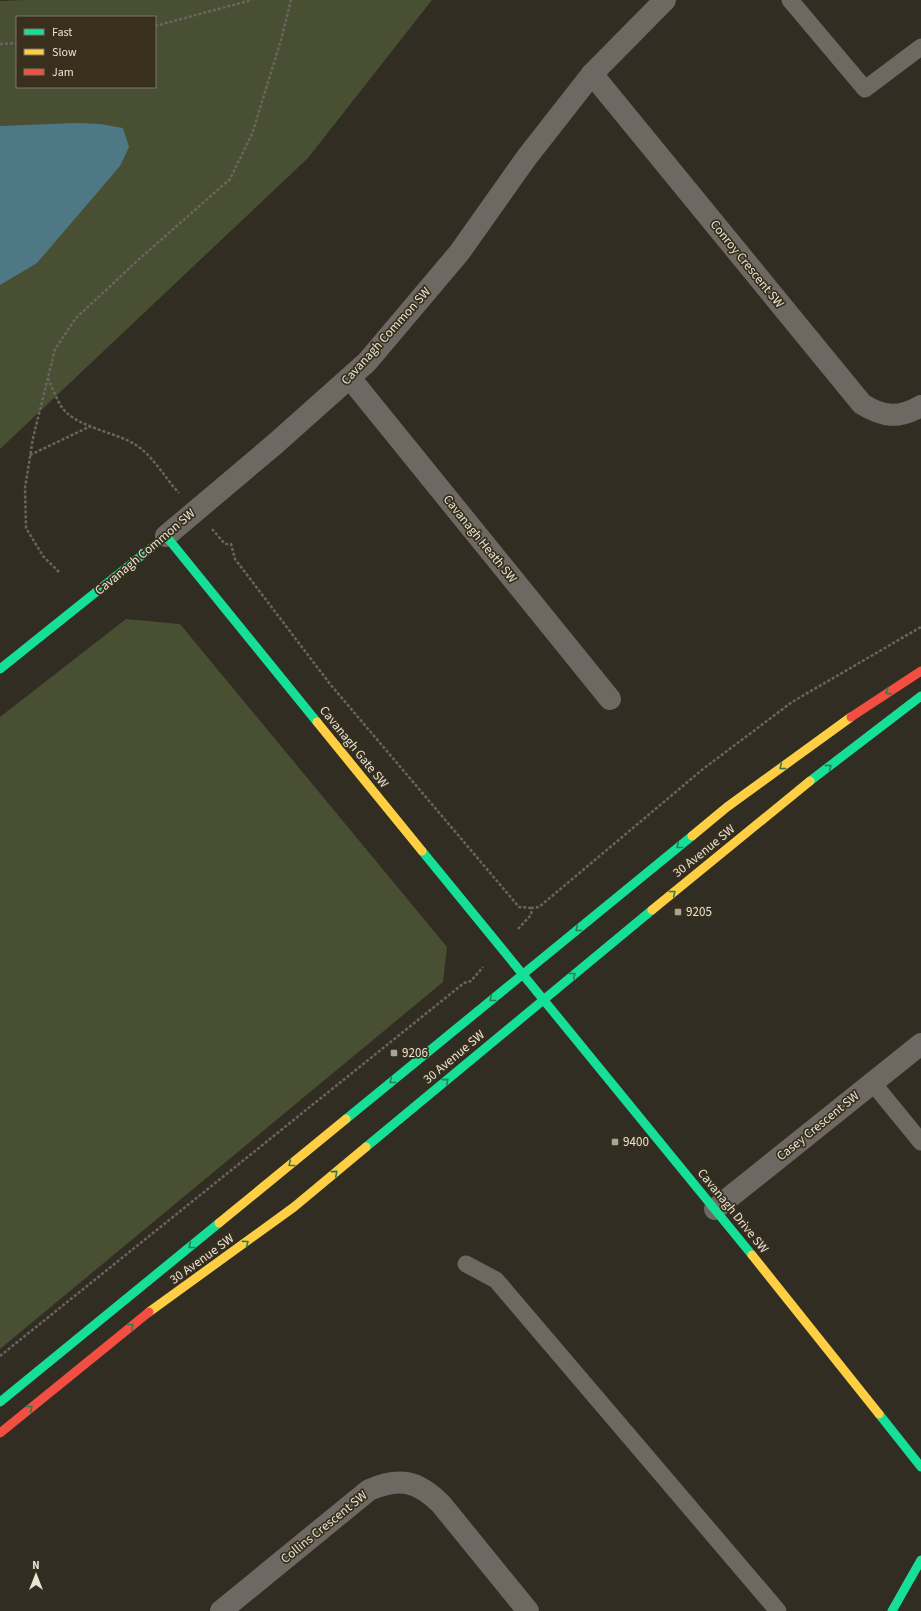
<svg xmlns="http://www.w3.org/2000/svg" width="921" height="1611" font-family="'Source Sans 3',sans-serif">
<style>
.green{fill:#484f32;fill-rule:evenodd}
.water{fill:#4f7885}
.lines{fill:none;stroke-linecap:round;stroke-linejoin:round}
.path{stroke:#6a655f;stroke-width:2.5;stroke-dasharray:3 2;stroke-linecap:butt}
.lane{stroke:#6e6863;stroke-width:17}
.street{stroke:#6e6863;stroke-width:22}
.fast{stroke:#16e098;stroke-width:9}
.slow{stroke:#ffcf43;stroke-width:9}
.jam{stroke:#f24e42;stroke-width:9}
.oneway{stroke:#297f54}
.poi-dot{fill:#a9a398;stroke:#382f1c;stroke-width:1.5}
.labels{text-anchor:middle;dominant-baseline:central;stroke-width:3.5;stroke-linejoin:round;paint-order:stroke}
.street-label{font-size:13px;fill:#e9e3d8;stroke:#382f1c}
.poi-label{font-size:13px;fill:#e9e3d8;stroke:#382f1c;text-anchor:start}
</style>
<rect width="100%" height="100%" fill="#322d22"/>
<g class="green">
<path d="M25,0H432L308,158L0,449V1ZM17,17H155V87H17Z"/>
<path d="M126,619L180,624L447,947L443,982L0,1349V717Z"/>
</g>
<path class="water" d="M76,123L100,124L123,128L129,147L120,166L37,263L0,285V126Z"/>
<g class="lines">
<g class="path">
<path d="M155,26L252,0"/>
<path d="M0,44L17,43"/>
<path d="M48,378C52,387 56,398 61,406C74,427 116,432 136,445C154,457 164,477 179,493"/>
<path d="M30,455L91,426"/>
<path d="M212,529L225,544H231L235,559L330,684L519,907L532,908"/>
<path d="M59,572L43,556L26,528L25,488L33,438L55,349L76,318L137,261L230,179L252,134L281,40L291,0"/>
<path d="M518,929L531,915L532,908L539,907L703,769L792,702L921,627"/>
<path d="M0,1356L464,983L471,981L483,967"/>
</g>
<g class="lane">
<path d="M790,0L865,89L921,47"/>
<path d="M872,1082L921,1142"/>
<path d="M466,1264L496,1280L778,1611"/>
</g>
<g class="street">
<path d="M592,74L862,404C883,417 898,419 921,406"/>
<path d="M350,378L610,699"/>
<path d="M166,536L275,444L367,362L459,253L527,157L592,74L665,0"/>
<path d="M715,1209L921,1044"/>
<path d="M221,1611L369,1490C399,1477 417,1480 441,1504L528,1611"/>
</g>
<g class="fast">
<path d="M0,669L166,536L317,722"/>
<path d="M810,781L921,696"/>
<path d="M422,851L752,1255"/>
<path d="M346,1119L692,836"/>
<path d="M366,1147L652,910"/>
<path d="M0,1402L219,1223"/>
<path d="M879,1414L921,1467"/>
<path d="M892,1611L921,1560"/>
</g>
<g class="slow">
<path d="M317,722L422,851"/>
<path d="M692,836L727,807L851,717"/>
<path d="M652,910L810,781"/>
<path d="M219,1223L346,1119"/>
<path d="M752,1255L879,1414"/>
<path d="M149,1312L294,1207L366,1147"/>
</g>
<g class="jam">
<path d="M851,717L921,671"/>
<path d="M0,1433L149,1312"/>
</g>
</g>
<defs><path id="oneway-chevron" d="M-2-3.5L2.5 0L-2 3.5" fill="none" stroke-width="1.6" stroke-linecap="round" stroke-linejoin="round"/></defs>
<g class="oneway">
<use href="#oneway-chevron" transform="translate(888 692) rotate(147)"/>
<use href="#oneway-chevron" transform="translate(782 767) rotate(143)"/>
<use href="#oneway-chevron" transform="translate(829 767) rotate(-37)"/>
<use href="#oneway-chevron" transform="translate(679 846) rotate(141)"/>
<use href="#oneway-chevron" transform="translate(673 893) rotate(-39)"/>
<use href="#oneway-chevron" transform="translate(578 929) rotate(141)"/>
<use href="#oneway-chevron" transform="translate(573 975) rotate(-39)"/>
<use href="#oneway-chevron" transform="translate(492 999) rotate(141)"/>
<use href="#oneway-chevron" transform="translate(392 1081) rotate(141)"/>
<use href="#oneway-chevron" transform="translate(446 1081) rotate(-40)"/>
<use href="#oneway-chevron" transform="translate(291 1164) rotate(141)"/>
<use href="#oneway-chevron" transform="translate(335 1173) rotate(-40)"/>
<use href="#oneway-chevron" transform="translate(246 1243) rotate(-36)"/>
<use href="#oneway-chevron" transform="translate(191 1246) rotate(141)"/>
<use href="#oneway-chevron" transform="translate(131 1326) rotate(-39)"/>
<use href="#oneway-chevron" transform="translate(30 1408) rotate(-39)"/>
</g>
<g class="poi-dot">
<rect x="674" y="908" width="8" height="8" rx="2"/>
<rect x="390" y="1049" width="8" height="8" rx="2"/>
<rect x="611" y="1138" width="8" height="8" rx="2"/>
</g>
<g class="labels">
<g class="street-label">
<text transform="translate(747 264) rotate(51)">Conroy Crescent SW</text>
<text transform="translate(386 336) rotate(-48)">Cavanagh Common SW</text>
<text transform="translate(480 539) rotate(51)">Cavanagh Heath SW</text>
<text transform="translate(145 552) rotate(-40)">Cavanagh Common SW</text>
<text transform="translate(354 747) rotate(51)">Cavanagh Gate SW</text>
<text transform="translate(704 851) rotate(-39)">30 Avenue SW</text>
<text transform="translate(454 1057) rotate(-40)">30 Avenue SW</text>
<text transform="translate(818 1126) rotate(-39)">Casey Crescent SW</text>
<text transform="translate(733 1211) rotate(51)">Cavanagh Drive SW</text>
<text transform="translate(202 1259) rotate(-36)">30 Avenue SW</text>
<text transform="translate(324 1527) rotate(-39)">Collins Crescent SW</text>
</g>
<g class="poi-label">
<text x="686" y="912">9205</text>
<text x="402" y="1053">9206</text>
<text x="623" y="1142">9400</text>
</g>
</g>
<rect x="16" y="16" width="140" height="72" fill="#382f1c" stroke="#7f7767"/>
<rect x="24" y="29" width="20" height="6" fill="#16e098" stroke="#7f7767"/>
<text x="52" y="36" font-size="12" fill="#e9e3d8">Fast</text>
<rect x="24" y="49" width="20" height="6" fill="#ffcf43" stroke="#7f7767"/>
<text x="52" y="56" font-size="12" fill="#e9e3d8">Slow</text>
<rect x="24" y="69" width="20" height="6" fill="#f24e42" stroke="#7f7767"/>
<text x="52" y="76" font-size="12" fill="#e9e3d8">Jam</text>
<g transform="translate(36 1575)" stroke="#382f1c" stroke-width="3" paint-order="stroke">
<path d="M0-3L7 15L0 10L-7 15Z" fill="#e9e3d8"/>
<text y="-6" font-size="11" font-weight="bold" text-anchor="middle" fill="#e9e3d8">N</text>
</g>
</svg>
